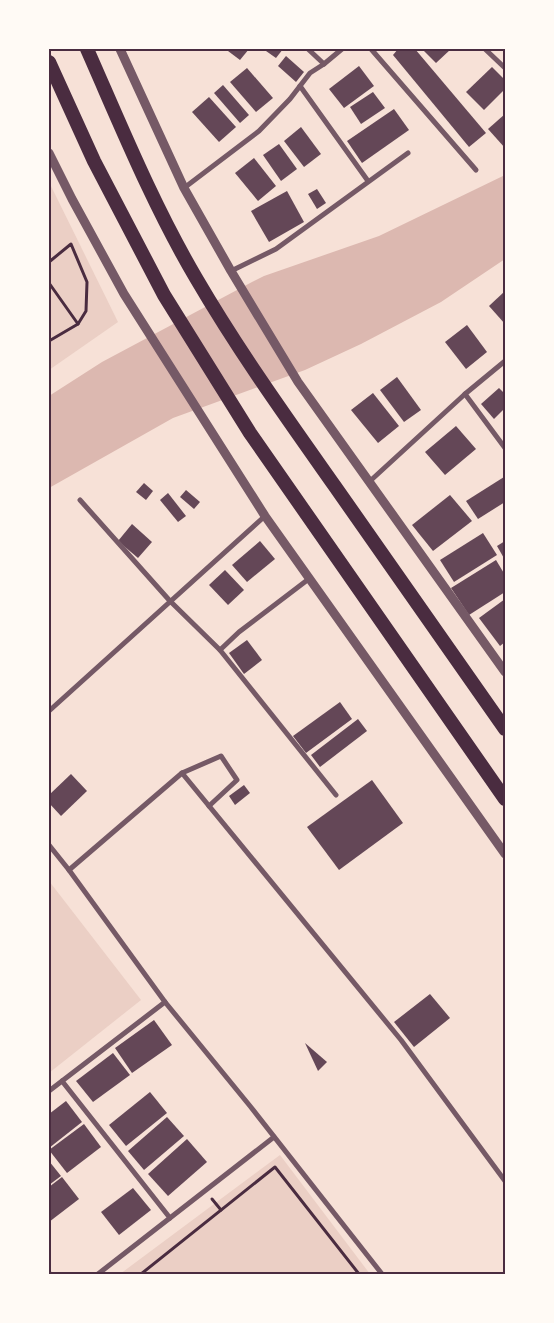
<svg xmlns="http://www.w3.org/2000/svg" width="554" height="1323" font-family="Roboto,sans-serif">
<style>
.green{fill:#ebcfc5}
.water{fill:#dcb8b0}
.building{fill:#644757}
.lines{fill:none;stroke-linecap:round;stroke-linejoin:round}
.path{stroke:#4a2c40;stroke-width:3}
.minor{stroke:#755966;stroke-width:5}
.tertiary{stroke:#755966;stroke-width:9}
.trunk{stroke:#4a2c40;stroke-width:14}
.neatline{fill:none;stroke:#4a2c40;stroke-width:2}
</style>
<rect width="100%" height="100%" fill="#f7e1d7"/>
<g class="green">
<path d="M49,182L118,322L49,370Z"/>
<path d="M49,881L141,1000L49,1073Z"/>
<path d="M280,1155L370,1274H120Z"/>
</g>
<path class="water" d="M505,175V259L441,302L361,344L305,370L173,418L49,488V396L102,362L252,282L264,276L379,236Z"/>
<g class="building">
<path d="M230,49H249L240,60L228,51Z"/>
<path d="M267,49H283L276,58L266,51Z"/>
<path d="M398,49H415L486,133L469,147L393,55Z"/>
<path d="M422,49H451L436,63Z"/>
<path d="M286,56L304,72L296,82L278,66Z"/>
<path d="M359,66L374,86L344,108L329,89Z"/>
<path d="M492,67L505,80V89L484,110L466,92Z"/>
<path d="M247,68L273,98L256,112L230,82Z"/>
<path d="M223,85L249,115L240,123L214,93Z"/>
<path d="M373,92L385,108L361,124L350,107Z"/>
<path d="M209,97L236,127L219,142L192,112Z"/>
<path d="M394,109L409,130L362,163L347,141Z"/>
<path d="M505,114V148L488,129Z"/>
<path d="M301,127L321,154L304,167L284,141Z"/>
<path d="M279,144L297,169L281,181L263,155Z"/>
<path d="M254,158L276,186L258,201L235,173Z"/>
<path d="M317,189L326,203L317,209L308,194Z"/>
<path d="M287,191L304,222L269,242L251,211Z"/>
<path d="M505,291V324L489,306Z"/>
<path d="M467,325L487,352L466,369L445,342Z"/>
<path d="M397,377L421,410L404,422L380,390Z"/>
<path d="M499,388L505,394V408L494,419L481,404Z"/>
<path d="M373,393L399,426L378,443L351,410Z"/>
<path d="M456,426L476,449L445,475L425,452Z"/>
<path d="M504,477L505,479V502L478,519L466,501Z"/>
<path d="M144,483L153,491L146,500L136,492Z"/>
<path d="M186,490L200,502L194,509L180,497Z"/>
<path d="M168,493L186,516L178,522L160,500Z"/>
<path d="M450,495L472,521L433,551L412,525Z"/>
<path d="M132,524L152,542L138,558L118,541Z"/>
<path d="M483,533L497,555L454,582L440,560Z"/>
<path d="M260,541L275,559L247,582L232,565Z"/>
<path d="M505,541V560L497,546Z"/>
<path d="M496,560L505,575V592L469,615L451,588Z"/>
<path d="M225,570L244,590L228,605L209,585Z"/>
<path d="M505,599V642L500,646L479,618Z"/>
<path d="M247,640L262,660L244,674L229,653Z"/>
<path d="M340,702L352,719L306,753L293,736Z"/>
<path d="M358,719L367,731L320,767L311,755Z"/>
<path d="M71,774L87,791L61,816L49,803V795Z"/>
<path d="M372,780L403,823L339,870L307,827Z"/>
<path d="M244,785L250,793L235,805L229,796Z"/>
<path d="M430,994L450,1018L414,1047L394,1022Z"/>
<path d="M154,1020L172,1045L132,1073L115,1048Z"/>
<path d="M305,1043L327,1062L318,1071Z"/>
<path d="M113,1053L130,1075L93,1102L76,1081Z"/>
<path d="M150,1092L167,1113L126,1146L109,1125Z"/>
<path d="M66,1101L82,1122L49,1148V1114Z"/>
<path d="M167,1117L184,1136L144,1170L128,1151Z"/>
<path d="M84,1124L101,1147L67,1173L49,1150Z"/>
<path d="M187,1139L207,1162L168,1196L148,1174Z"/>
<path d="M49,1161L61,1176L49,1185Z"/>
<path d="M62,1177L79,1199L49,1222V1187Z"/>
<path d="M133,1188L151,1210L119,1235L101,1212Z"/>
</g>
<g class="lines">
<g class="path">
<path d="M49,262L71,244L87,282L86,311L78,324L49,341"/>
<path d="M49,283L78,324"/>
<path d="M212,1199L221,1210"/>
<path d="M141,1274L275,1167L359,1274"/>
</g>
<g class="minor">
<path d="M308,49L324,64"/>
<path d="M371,49L476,170"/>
<path d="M485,49L505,68"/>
<path d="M300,86L368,181"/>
<path d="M184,188L259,131L290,99L310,73L324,64L342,49"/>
<path d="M231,271L276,249L408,153"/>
<path d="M465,394L505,448"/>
<path d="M369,482L465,394L505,361"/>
<path d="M80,500L170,601L220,650"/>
<path d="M310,578L239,632L220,650L336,795"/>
<path d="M49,711L265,516"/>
<path d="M182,773L221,756L237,780L209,806"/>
<path d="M49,845L69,870L165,1002L250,1106L382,1274"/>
<path d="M69,870L182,773L401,1040L505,1181"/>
<path d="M62,1081L170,1218"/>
<path d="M49,1091L165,1002"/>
<path d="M49,1273L50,1274"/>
<path d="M98,1274L274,1137"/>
</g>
<g class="tertiary">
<path d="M120,49L184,188L231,271L298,382L505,672"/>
<path d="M49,153L72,199L124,294L265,516L505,854"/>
</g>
<g class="trunk">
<path d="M87,49C121,126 153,205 196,278C238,350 286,417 334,485C391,567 448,648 505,729"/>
<path d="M49,62L94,161L164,295L250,433L505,799"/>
</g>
</g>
<rect width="554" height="1323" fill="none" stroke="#fffaf5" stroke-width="100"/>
<rect x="50" y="50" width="454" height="1223" class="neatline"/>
</svg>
